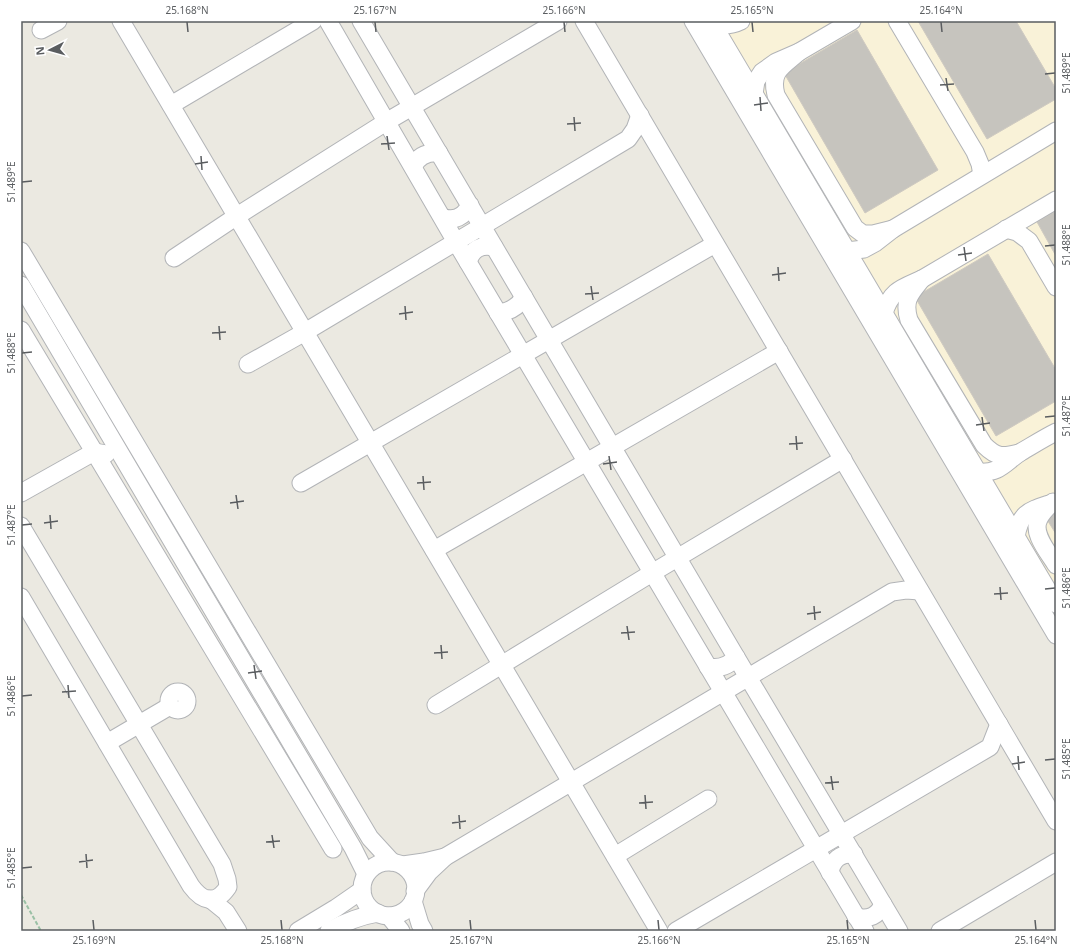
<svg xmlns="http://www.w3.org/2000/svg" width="1077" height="952" font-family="'Noto Sans',sans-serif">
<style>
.commercial{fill:#f9f2d8}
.building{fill:#c6c4be;stroke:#cfcac1}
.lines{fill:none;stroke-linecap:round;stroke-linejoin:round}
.minor-casing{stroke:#b2b4b7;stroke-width:19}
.path{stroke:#9ac0a5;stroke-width:2;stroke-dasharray:4 2;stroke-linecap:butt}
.minor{stroke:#fff;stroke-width:17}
.ticks{fill:none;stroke:#5a5d60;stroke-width:1.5}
.neatline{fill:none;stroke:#5a5d60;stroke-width:1.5}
.ticks-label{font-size:10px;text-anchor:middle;fill:#5a5d60}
</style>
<rect width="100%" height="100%" fill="#ebe9e1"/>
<path class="commercial" d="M697,21H1056V628Z"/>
<g class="building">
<path d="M918,21H1016L1056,89V99L987,139Z"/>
<path d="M857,30L938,170L865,213L784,73Z"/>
<path d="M1056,211V256L1037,222Z"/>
<path d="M988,254L1056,370V401L996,436L915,297Z"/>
<path d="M1056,512V534L1046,518Z"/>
</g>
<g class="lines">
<defs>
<g id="minor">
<path d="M121,21L659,931"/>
<path d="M328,21L456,242L865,931"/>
<path d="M361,21L736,657L899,931"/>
<path d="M584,21L1056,821"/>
<path d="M693,21L1056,635"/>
<path d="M711,21L1056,604"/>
<path d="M897,21L975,152L980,164L982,175"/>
<path d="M713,24C723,26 731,26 741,21"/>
<path d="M41,30L58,21"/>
<path d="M799,52C782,67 770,71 776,95L855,228L863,234H873L893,229"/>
<path d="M754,94L756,81L762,72L776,62L799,52L852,21"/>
<path d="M171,105L313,21"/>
<path d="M413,167C418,156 427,152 439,153"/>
<path d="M442,217C454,222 464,217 470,205"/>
<path d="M1006,229L1017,232L1029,241L1056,287"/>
<path d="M21,251L370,838L392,862"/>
<path d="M847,251L864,249L875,243L893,229L1056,131"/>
<path d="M174,258L237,216L386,122L558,21"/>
<path d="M468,262C472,249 481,244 494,247"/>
<path d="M922,279C910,294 903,300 909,320L984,445C997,458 1003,457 1019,453"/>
<path d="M21,285L353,848L366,874"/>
<path d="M498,313C510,312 518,307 524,297"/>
<path d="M884,313C891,290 902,288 922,279L1056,200"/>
<path d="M21,330L333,849"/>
<path d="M248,364L305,332L628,139L635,129L640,115"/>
<path d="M978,472C1000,474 1005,462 1021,452C1033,445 1044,438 1056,432"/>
<path d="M301,483L715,244"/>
<path d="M21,493L94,452L106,454"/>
<path d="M1053,502C1048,507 1042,512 1039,519C1031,533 1049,553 1056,565"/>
<path d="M21,526L222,864L227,879L228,887C215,906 202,901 191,886L21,597"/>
<path d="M1016,537C1020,513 1028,511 1049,504"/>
<path d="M434,550L779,351"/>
<path d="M708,667C719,669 729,666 736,657"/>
<circle cx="178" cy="701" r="9"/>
<path d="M436,705L652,573L843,459"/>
<path d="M107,743L170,706"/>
<path d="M615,856L708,799"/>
<circle cx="389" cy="889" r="27"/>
<path d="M403,865L424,862L445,857"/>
<path d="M830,873C832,860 840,853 854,854"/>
<path d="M415,891L429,872L445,857L892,592L906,590L920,591"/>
<path d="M210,899L226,912L238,931"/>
<path d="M413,901L420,924L424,931"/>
<path d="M389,916L401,931"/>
<path d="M856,917C869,920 878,916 883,904"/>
<path d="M298,931L336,908L362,890"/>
<path d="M329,931C345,922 360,916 378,913"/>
<path d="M676,931L990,747L999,724"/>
<path d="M940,931L1056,862"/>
</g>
</defs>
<use href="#minor" class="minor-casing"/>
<path class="path" d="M21,895L41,931"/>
<use href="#minor" class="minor"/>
</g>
<path class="ticks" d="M187,22L188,32M375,22L376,32M564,22L565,32M752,22L753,32M941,22L942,32M1045,74L1055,73M946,78L948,91M940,85L954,84M760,97L761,111M754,105L768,103M574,117L575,131M567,124L581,123M387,136L389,150M381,144L395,143M201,156L202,170M195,164L208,162M22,182L32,181M1045,246L1055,245M964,247L966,261M958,255L972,253M778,267L779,281M772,275L786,273M591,286L593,300M585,294L599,293M405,306L406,320M399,314L413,312M219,326L220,340M212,333L226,332M22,353L32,352M982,417L984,431M1045,417L1055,416M976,425L990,423M796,436L797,450M789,444L803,443M609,456L611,470M603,464L617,462M423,476L424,490M417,483L431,482M236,495L238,509M230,503L244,501M50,515L51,529M44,523L58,521M22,525L32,524M1000,587L1001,600M1045,589L1055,588M994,594L1008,593M814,606L815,620M807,614L821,612M627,626L629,640M621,633L635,632M441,645L442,659M434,653L448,652M254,665L256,679M248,673L262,671M68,685L69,698M62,692L76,691M22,696L32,695M1018,756L1019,770M1045,760L1055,759M1012,764L1025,762M831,776L833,790M825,783L839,782M645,795L646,809M639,803L653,802M459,815L460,829M452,823L466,821M272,835L274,848M266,842L280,841M86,854L87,868M79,862L93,860M22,868L32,867M93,920L94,930M281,920L282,930M470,920L471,930M658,920L659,930M847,920L848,930M1035,920L1036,930"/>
<rect width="1077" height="952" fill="none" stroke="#ffffff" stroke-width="44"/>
<g transform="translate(50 50) rotate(264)" stroke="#ffffff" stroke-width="3" paint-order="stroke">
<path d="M0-3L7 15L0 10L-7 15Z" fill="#5a5d60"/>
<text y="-6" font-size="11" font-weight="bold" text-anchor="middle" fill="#5a5d60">N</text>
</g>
<rect x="22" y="22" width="1033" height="908" class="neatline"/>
<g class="ticks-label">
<text x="187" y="14">25.168°N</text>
<text x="375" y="14">25.167°N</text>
<text x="564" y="14">25.166°N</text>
<text x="752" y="14">25.165°N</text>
<text x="941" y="14">25.164°N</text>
<text transform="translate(1066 73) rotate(-90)" y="4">51.489°E</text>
<text transform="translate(11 182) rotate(-90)" y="4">51.489°E</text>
<text transform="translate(1066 245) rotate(-90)" y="4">51.488°E</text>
<text transform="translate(11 353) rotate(-90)" y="4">51.488°E</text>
<text transform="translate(1066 416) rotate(-90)" y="4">51.487°E</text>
<text transform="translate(11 525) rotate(-90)" y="4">51.487°E</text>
<text transform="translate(1066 588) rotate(-90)" y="4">51.486°E</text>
<text transform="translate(11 696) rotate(-90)" y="4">51.486°E</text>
<text transform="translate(1066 759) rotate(-90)" y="4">51.485°E</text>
<text transform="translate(11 868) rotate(-90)" y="4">51.485°E</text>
<text x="94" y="944">25.169°N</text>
<text x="282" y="944">25.168°N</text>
<text x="471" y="944">25.167°N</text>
<text x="659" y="944">25.166°N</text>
<text x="848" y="944">25.165°N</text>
<text x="1036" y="944">25.164°N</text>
</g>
</svg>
